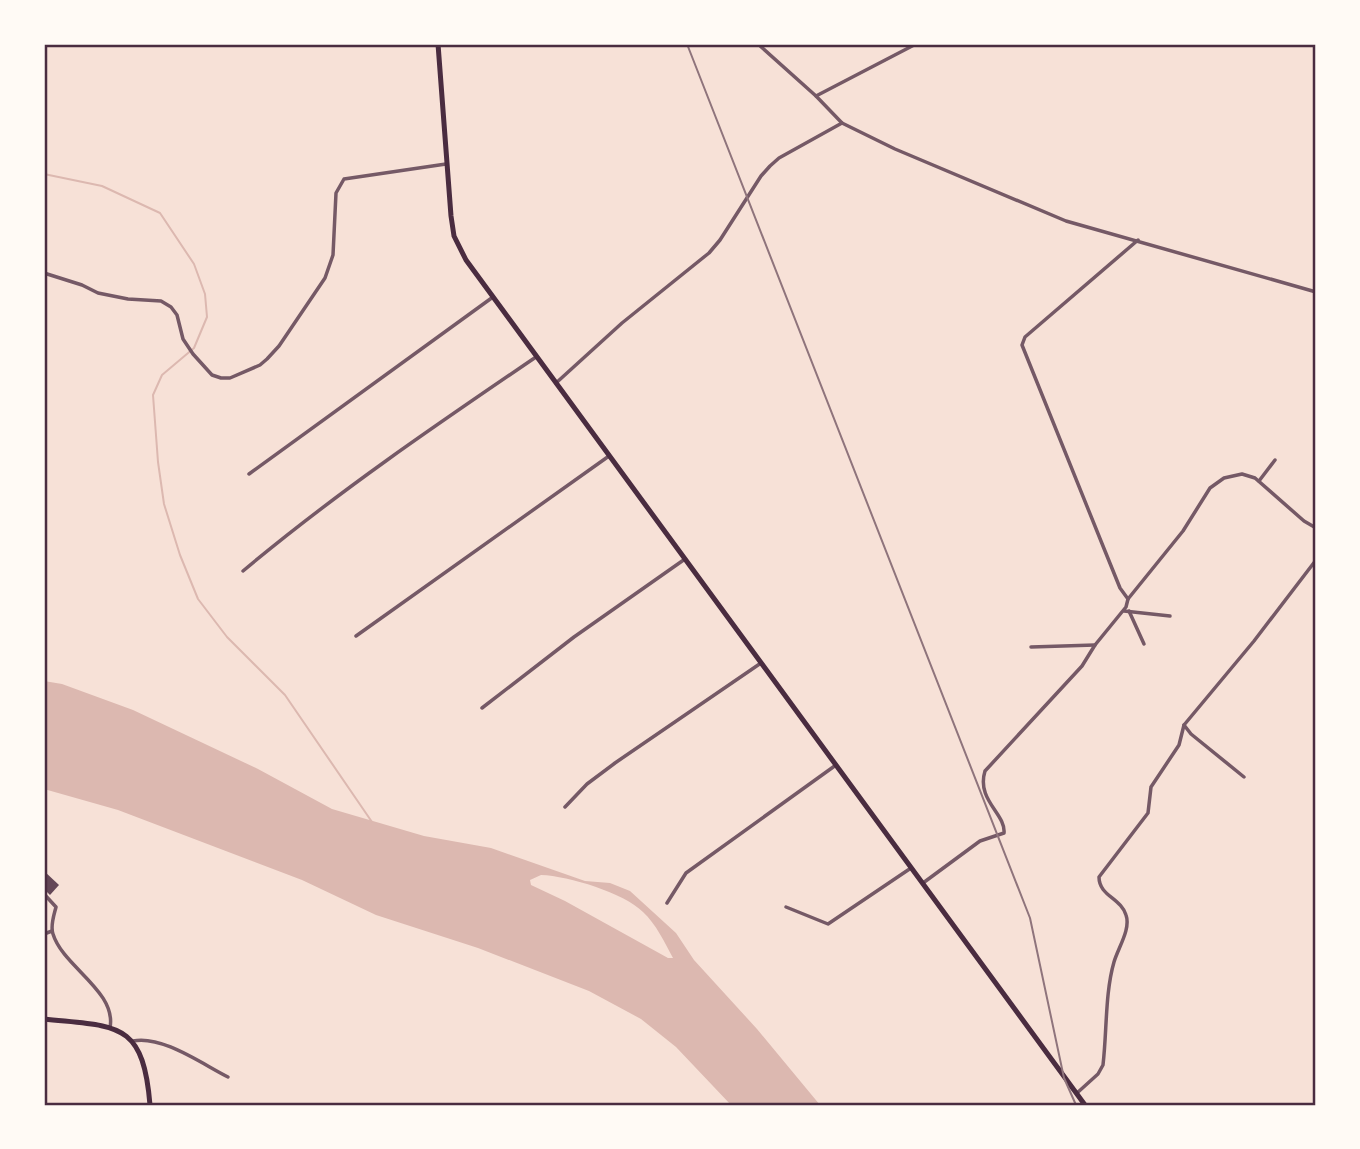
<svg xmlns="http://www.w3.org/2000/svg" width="1360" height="1149" font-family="Commissioner,sans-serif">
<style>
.water{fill:#dcb8b0;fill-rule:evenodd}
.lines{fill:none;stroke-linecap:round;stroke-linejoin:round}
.stream{stroke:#dcb8b0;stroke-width:2}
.building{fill:#644757}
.minor{stroke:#755966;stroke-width:3.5}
.primary{stroke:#4a2c40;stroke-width:5}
.rail{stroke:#8f747c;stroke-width:2}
.neatline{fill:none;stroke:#4a2c40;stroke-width:2.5}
</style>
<rect width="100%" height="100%" fill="#f7e1d7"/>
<path class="water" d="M44,681L62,684L133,710L258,769L332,809L424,836L491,848L585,881L610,883L630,891L676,933L694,960L757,1029L820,1105H731L676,1047L641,1019L589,991L478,948L376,915L302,880L118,810L44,789ZM541,875C569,876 624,893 643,912C656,924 665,943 673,958H668L565,901L531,885L530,880Z"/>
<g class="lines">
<path class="stream" d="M44,174L102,186L160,213L194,264L205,294L207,317L194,348L162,375L153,395L158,462L164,504L180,555L198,599L227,637L285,695L372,822"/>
</g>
<path class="building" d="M44,871L59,885L50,895L44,889Z"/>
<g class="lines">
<g class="minor">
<path d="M758,44L816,96L842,123L895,149L1066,221L1316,292"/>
<path d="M816,96L916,44"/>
<path d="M44,273L82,285L98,293L128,299L161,301L171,307L177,315L183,339L193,354L212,375L221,378H230L260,365L267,359L279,346L325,278L333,255L336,193L344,179L446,164"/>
<path d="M556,383L622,323L709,253L720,240L761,176L770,166L779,158L842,123"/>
<path d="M249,474L493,297"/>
<path d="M1259,481L1275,460"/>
<path d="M243,571C336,493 436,425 536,357"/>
<path d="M1128,599L1120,588L1105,551L1022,345L1025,337L1138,240"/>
<path d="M1124,611L1170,616"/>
<path d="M1129,611L1144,644"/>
<path d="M356,636L609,456"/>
<path d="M1031,647L1095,645"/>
<path d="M482,708L574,637L685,559"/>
<path d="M1184,725L1191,734L1244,777"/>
<path d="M565,807L587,784L615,763L761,663"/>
<path d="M923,883L980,841L1004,833C1006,814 976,800 985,771L1082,666L1095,645L1126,607L1128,599L1183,531L1210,488L1224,478L1242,474L1255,478L1304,521L1316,528"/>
<path d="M44,894L56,907C54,915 50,926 53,934C63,967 117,991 110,1028"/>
<path d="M667,903L686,873L836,765"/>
<path d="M786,907L828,924L911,868"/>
<path d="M44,934L52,931"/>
<path d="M133,1041C162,1035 202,1064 228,1077"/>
<path d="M1077,1093L1098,1074L1103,1065C1107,1031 1105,993 1114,962C1118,948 1131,929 1126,915C1121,898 1099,896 1099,877L1148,813L1151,787L1179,745L1184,725L1254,641L1316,560"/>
</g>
<g class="primary">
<path d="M438,44L451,216L454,236L466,260L1085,1105"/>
<path d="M44,1019C117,1027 143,1020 150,1105"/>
</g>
<path class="rail" d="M687,44L1030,918L1064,1078L1076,1105"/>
</g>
<rect width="1360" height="1149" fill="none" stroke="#fffaf5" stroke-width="91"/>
<rect x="46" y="46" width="1268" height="1058" class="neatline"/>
</svg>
